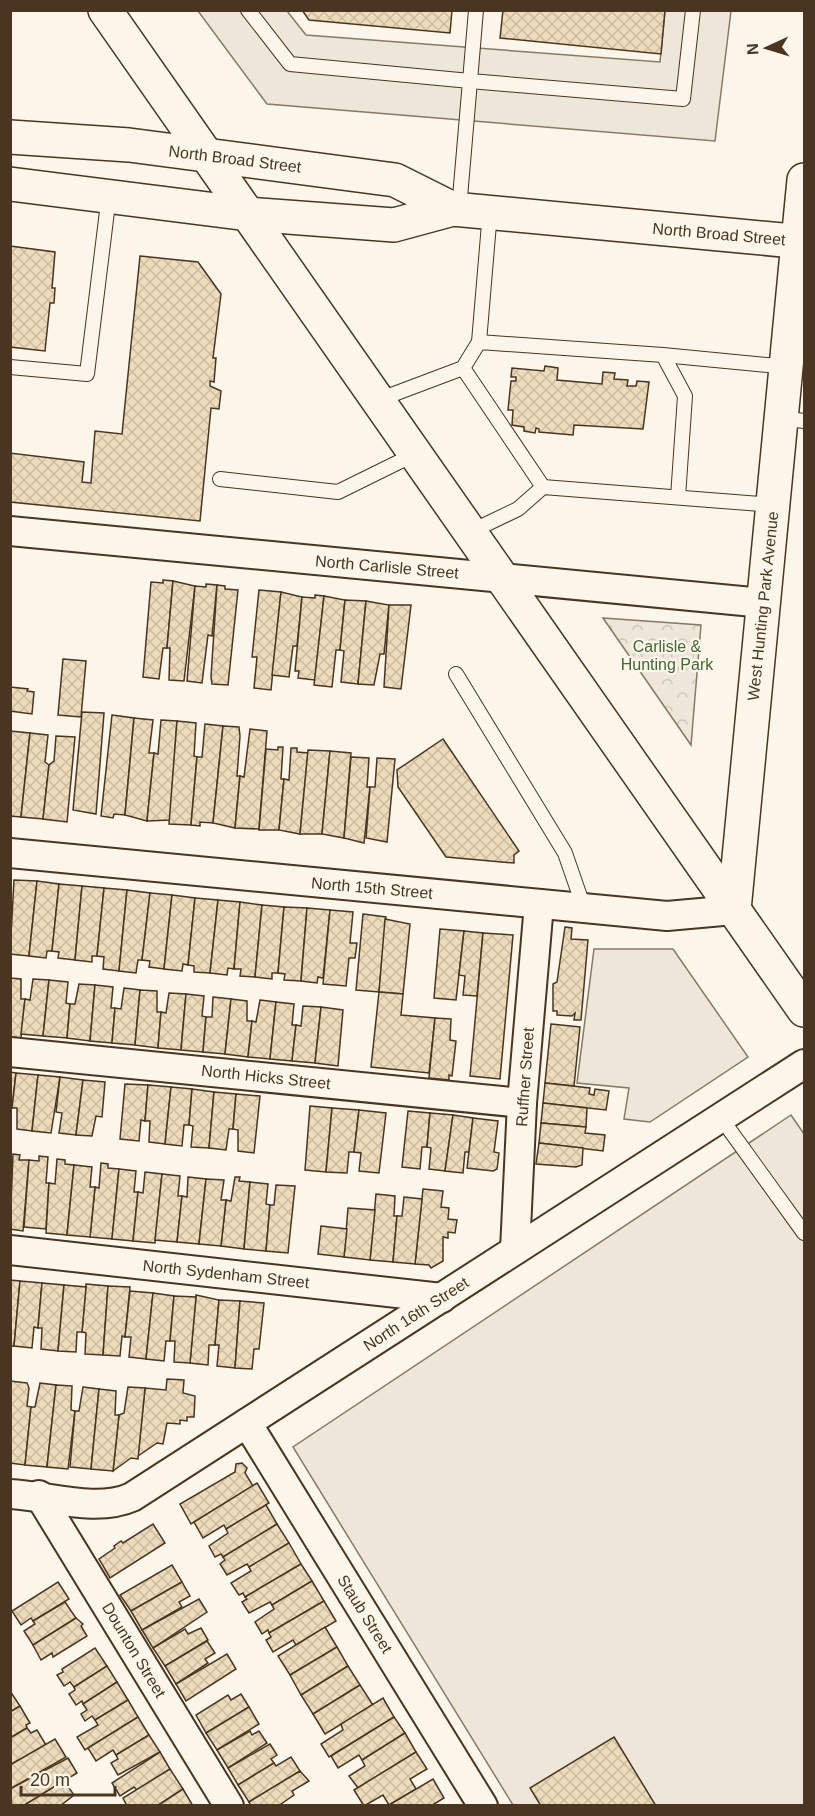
<svg xmlns="http://www.w3.org/2000/svg" width="815" height="1816" font-family="Arial,sans-serif">
<style>
.grass{fill:#ede6d9;stroke:#887966;stroke-width:1.5}
.forest{fill:url(#forest-crowns);stroke:#887966;stroke-width:1.5}
.parking{fill:#ede7d9;stroke:#887966;stroke-width:1.5}
.building{fill:url(#building-cross-hatch);stroke:#4a3520;stroke-width:1.5}
.lines{fill:none;stroke-linecap:round;stroke-linejoin:round}
.lane-casing{stroke:#4a3520;stroke-width:16}
.street-casing{stroke:#4a3520;stroke-width:32}
.secondary-casing{stroke:#4a3520;stroke-width:36}
.primary-casing{stroke:#4a3520;stroke-width:36}
.lane{stroke:#fbf6e9;stroke-width:14}
.street{stroke:#fbf6e9;stroke-width:28}
.secondary{stroke:#fbf6e9;stroke-width:33}
.primary{stroke:#fbf6e9;stroke-width:33}
.labels{text-anchor:middle;dominant-baseline:central;stroke-width:4.5;stroke-linejoin:round;paint-order:stroke}
.street-label{font-size:16px;fill:#4a3520;stroke:#fbf6e9}
.park-label{font-size:16px;fill:#436837;stroke:#fbf6e9}
</style>
<defs>
<pattern id="forest-crowns" width="20" height="18" patternUnits="userSpaceOnUse" patternTransform="scale(1.5)"><rect width="20" height="18" fill="#ede6d9"/><path d="M2 6a3 3 0 1 1 6 0M12 15a3 3 0 1 1 6 0" fill="none" stroke="#cdc6ba"/></pattern>
<pattern id="building-cross-hatch" width="8" height="8" patternUnits="userSpaceOnUse" patternTransform="scale(1.5)"><rect width="8" height="8" fill="#ecdcbc"/><path d="M0 0l8 8M0 8l8-8" fill="none" stroke="#ccbda1"/></pattern>
</defs>
<rect width="100%" height="100%" fill="#fbf6e9"/>
<g class="grass">
<path d="M594,949H673L748,1057L650,1122L624,1119L629,1088L577,1083Z"/>
<path d="M791,1115L804,1134V1805H513L293,1447Z"/>
</g>
<path class="forest" d="M603,618L701,625L691,745Z"/>
<path class="parking" d="M198,11H287L306,35L660,62L665,11H731L715,141L267,104Z"/>
<g class="building">
<path d="M302,10H452L450,33L309,20Z"/>
<path d="M503,10H665L661,54L500,38Z"/>
<path d="M10,246L55,252L52,288H55L54,303H50L45,351L10,347Z"/>
<path d="M140,256L198,262L221,294L213,358H216L214,382L210,381V386L221,391L219,409L211,408L200,521L10,502V453L84,462L82,482L91,483L95,431L122,434Z"/>
<path d="M545,366L558,368L557,380L602,384L603,372L615,373L614,379L628,380L627,386H636L637,381L649,382L643,429L574,425L573,435L539,432V429L536,428L535,433L524,431V427L512,425L513,410H508L511,381H516V377H511L512,368L544,371Z"/>
<path d="M163,580L173,581L167,648H163L159,679L143,677L151,582L163,583Z"/>
<path d="M173,581L195,586L184,681L169,680L170,648H167Z"/>
<path d="M206,584L217,585L212,636L208,635L202,683L187,681L195,586L206,587Z"/>
<path d="M217,585L225,586V589L238,590L228,685L212,684L211,677Z"/>
<path d="M259,590L281,592L271,690L254,688L257,657H252Z"/>
<path d="M281,592L302,597L297,646H293L289,677L272,675Z"/>
<path d="M315,595L324,596L315,680L298,678L299,671H295L302,597L315,598Z"/>
<path d="M324,596L345,600L340,650H336L332,687L314,685Z"/>
<path d="M345,600L366,601L358,684L341,682L344,651L340,650Z"/>
<path d="M366,601L389,605L384,654H380L374,685L358,684Z"/>
<path d="M389,605H411L401,689L384,687Z"/>
<path d="M63,659L86,661L81,717L58,715Z"/>
<path d="M10,687L28,689L27,691L34,692L32,714L10,711Z"/>
<path d="M82,712L104,713L96,814L73,810Z"/>
<path d="M112,715L134,718L125,815L114,814L113,818L101,816Z"/>
<path d="M134,718L153,720L149,753H154L147,821L125,815Z"/>
<path d="M161,720L177,721L170,820L147,821L154,753L158,754Z"/>
<path d="M177,721L196,723L194,756L197,757L191,825L169,824Z"/>
<path d="M205,724L223,726L213,823L200,822V826L191,825L197,757H202Z"/>
<path d="M223,726L239,727L240,736L237,776H240L235,828L213,823Z"/>
<path d="M250,729L267,731L259,829L235,828L240,776L244,777Z"/>
<path d="M10,731L30,733L21,817L10,816Z"/>
<path d="M30,733L48,735L45,762L49,765L43,819L21,817Z"/>
<path d="M56,736L75,737L67,822L43,819L49,765L54,761Z"/>
<path d="M443,739L519,851L514,855V863L446,857L398,787L397,770Z"/>
<path d="M278,747H283L281,779H284L279,830H259L266,749L278,750Z"/>
<path d="M291,748H297V752L308,753L300,834L279,830L284,779L289,780Z"/>
<path d="M308,750L330,751L322,834H300Z"/>
<path d="M330,751L351,753L344,838L322,834Z"/>
<path d="M351,757L369,758L367,787H370L364,843L344,838Z"/>
<path d="M377,758L395,759L387,842L366,838L370,787H375Z"/>
<path d="M14,880L37,881L29,956L10,954Z"/>
<path d="M37,881L59,884L52,951H47L46,958L29,956Z"/>
<path d="M59,884L82,886L75,960L58,958L59,952L52,951Z"/>
<path d="M82,886L104,888L97,956H92V962L75,960Z"/>
<path d="M104,888L127,890L119,971L103,969L104,957L97,956Z"/>
<path d="M127,890L150,893L142,960H138L136,973L119,971Z"/>
<path d="M150,893L172,895L164,969L149,967L150,961L142,960Z"/>
<path d="M172,895L195,898L188,965L183,964L182,971L164,969Z"/>
<path d="M195,898L218,900L210,973L194,972V966L188,965Z"/>
<path d="M218,900L240,902L234,969L228,968L227,975L210,973Z"/>
<path d="M240,902L262,905L255,977L240,976L241,969H234Z"/>
<path d="M262,905L284,907L278,973H272V979L255,977Z"/>
<path d="M284,907L307,908L301,981L284,980L285,974L278,973Z"/>
<path d="M307,908L330,910L323,978L318,977L317,983L301,981Z"/>
<path d="M330,910L353,912L350,943H357L355,958H349L346,986L323,984Z"/>
<path d="M363,914L386,917L379,992L356,990Z"/>
<path d="M385,919L410,924L403,994L379,992Z"/>
<path d="M565,927L572,928L571,939L588,940L581,1020H574L575,1013L572,1016L557,1015V1011H553V984L557,982Z"/>
<path d="M440,929L464,931L456,1000L434,998Z"/>
<path d="M464,931L483,933L477,996L463,995L465,976L459,975Z"/>
<path d="M483,933L513,935L500,1079L470,1076Z"/>
<path d="M10,978L21,979V999H25L21,1038L10,1037Z"/>
<path d="M33,979L49,980L43,1036L21,1034L25,999L30,1000Z"/>
<path d="M49,980L68,982L66,1003L70,1004L67,1038L43,1036Z"/>
<path d="M79,984L95,985L90,1041L67,1038L70,1004H75Z"/>
<path d="M95,985L113,987L111,1008H115L112,1043L90,1041Z"/>
<path d="M124,988L140,990L135,1045L112,1043L115,1008L121,1009Z"/>
<path d="M140,990L157,991V1012H161L158,1048L135,1045Z"/>
<path d="M379,992L403,994L401,1015L435,1018L429,1073L371,1067Z"/>
<path d="M169,993L186,994L181,1050L158,1048L161,1012L166,1013Z"/>
<path d="M186,994L204,996L202,1016L206,1017L203,1052L181,1050Z"/>
<path d="M213,997L231,999L225,1054L203,1052L206,1017H212Z"/>
<path d="M231,999L247,1001V1021H252L248,1057L225,1054Z"/>
<path d="M260,1000L276,1002L270,1059L248,1057L252,1021L256,1022Z"/>
<path d="M276,1002L294,1004L292,1025H296L292,1061L270,1059Z"/>
<path d="M303,1006L321,1007L315,1063L292,1061L296,1025L301,1026Z"/>
<path d="M321,1007L343,1010L338,1066L315,1063Z"/>
<path d="M435,1018L451,1019L450,1040L456,1041L452,1076L449,1075V1080L429,1078Z"/>
<path d="M551,1024L580,1027L574,1086L545,1083Z"/>
<path d="M10,1072L16,1073L12,1108H10Z"/>
<path d="M16,1073L38,1075L32,1131L17,1129V1108H12Z"/>
<path d="M38,1075L60,1077L51,1133L32,1131Z"/>
<path d="M60,1077L83,1080L76,1135L59,1133L62,1113L56,1112Z"/>
<path d="M83,1080L105,1082L102,1117L96,1116L92,1136L76,1135Z"/>
<path d="M545,1083L590,1088L589,1094L594,1095L595,1089L609,1091L606,1110L543,1103Z"/>
<path d="M125,1084L148,1085L145,1121L141,1120L139,1141L120,1139Z"/>
<path d="M148,1085L171,1087L165,1144L149,1142L150,1121H145Z"/>
<path d="M171,1087L192,1089L189,1125H184L182,1146L165,1144Z"/>
<path d="M192,1089L214,1092L209,1148L191,1147L193,1126L189,1125Z"/>
<path d="M214,1092L236,1094L233,1129H229L226,1150L209,1148Z"/>
<path d="M236,1094L260,1096L254,1153L238,1151V1130L233,1129Z"/>
<path d="M543,1103L587,1108L586,1127L541,1123Z"/>
<path d="M310,1106L332,1108L326,1172L305,1170Z"/>
<path d="M332,1108L359,1110L354,1152H349L347,1173L326,1172Z"/>
<path d="M359,1110L386,1113L379,1173L359,1171L361,1153L354,1152Z"/>
<path d="M408,1111L430,1113L427,1147H422L420,1169L402,1167Z"/>
<path d="M430,1113L453,1115L445,1171L429,1169L431,1148L427,1147Z"/>
<path d="M453,1115L473,1118L469,1152H465L463,1173L445,1171Z"/>
<path d="M473,1118L498,1121L494,1152L499,1153L497,1169L493,1171L467,1168Z"/>
<path d="M541,1123L586,1127L585,1133L605,1135L603,1151L539,1143Z"/>
<path d="M539,1143L583,1148L582,1165L576,1167L536,1164Z"/>
<path d="M13,1154L20,1155L19,1160H29L23,1231L10,1229Z"/>
<path d="M39,1156L48,1157L46,1183H49L46,1229L24,1227L29,1160L39,1161Z"/>
<path d="M57,1159L65,1160V1164L74,1165L67,1235L46,1233L49,1183L55,1184Z"/>
<path d="M101,1163L108,1164V1168L119,1169L112,1239L90,1237L95,1187L99,1188Z"/>
<path d="M74,1165L92,1167L90,1187H95L90,1237L67,1235Z"/>
<path d="M119,1169L136,1171L134,1192H138L133,1241L112,1239Z"/>
<path d="M145,1172L162,1174L155,1243L133,1241L138,1192L143,1193Z"/>
<path d="M162,1174L180,1176L178,1196H182L177,1242L155,1240Z"/>
<path d="M188,1177L206,1179L199,1244L177,1242L182,1196L187,1197Z"/>
<path d="M235,1177H240L239,1181L250,1182L244,1249L221,1246L226,1200L231,1201Z"/>
<path d="M206,1179L224,1180L221,1200H226L221,1246L199,1244Z"/>
<path d="M250,1182L268,1184L266,1204L270,1205L266,1251L244,1249Z"/>
<path d="M276,1185L295,1186L288,1253L266,1251L270,1205H274Z"/>
<path d="M423,1189L443,1191L441,1207L449,1208L448,1219L457,1220L455,1233L448,1232V1238L443,1237V1261L431,1268L429,1265L415,1264Z"/>
<path d="M376,1194L395,1196L394,1216H397L393,1262L370,1260Z"/>
<path d="M404,1197L422,1199L415,1264L393,1262L397,1216H402Z"/>
<path d="M348,1208L375,1210L370,1260L344,1257Z"/>
<path d="M321,1226L347,1229L344,1257L318,1254Z"/>
<path d="M10,1280L20,1281L14,1346H10Z"/>
<path d="M20,1281L42,1283L38,1328L34,1327L32,1348L14,1346Z"/>
<path d="M42,1283L64,1285L58,1351L41,1349L42,1328H38Z"/>
<path d="M86,1284L108,1286L103,1355L85,1354L86,1333L82,1332Z"/>
<path d="M64,1285L86,1287L82,1332H77L76,1352L58,1351Z"/>
<path d="M108,1286L130,1287L125,1337L122,1336L120,1356L103,1355Z"/>
<path d="M130,1291L153,1293L146,1359L129,1357L131,1337H125Z"/>
<path d="M153,1293L174,1296L170,1341H166L164,1361L146,1359Z"/>
<path d="M196,1295L219,1300L215,1345H209L208,1365L190,1363Z"/>
<path d="M174,1296L196,1297L190,1363L174,1362L175,1341H170Z"/>
<path d="M219,1300L240,1301L235,1368L217,1366L219,1345H215Z"/>
<path d="M240,1301L264,1303L259,1349H254L252,1369L235,1368Z"/>
<path d="M167,1379L184,1380L183,1393L195,1396L194,1417H187V1421L180,1420V1424L167,1423L163,1444L157,1443L138,1456L145,1388L166,1390Z"/>
<path d="M10,1381L27,1383L29,1388L27,1406L31,1407L25,1465L10,1463Z"/>
<path d="M40,1383L56,1385L47,1467L25,1465L31,1407H35Z"/>
<path d="M56,1385L72,1386L71,1410L75,1411L68,1469L47,1467Z"/>
<path d="M83,1387L99,1389L91,1469L70,1467L75,1411H79Z"/>
<path d="M128,1387L145,1388L138,1459L131,1458L113,1471L119,1415L124,1413Z"/>
<path d="M99,1389L116,1391L115,1415H119L113,1471L91,1469Z"/>
<path d="M242,1463L247,1468L245,1473L253,1486L191,1524L180,1504L235,1472L236,1464Z"/>
<path d="M257,1483L269,1503L226,1529L224,1525L203,1538L194,1522Z"/>
<path d="M266,1505L277,1524L223,1557L221,1554L215,1557L209,1546L228,1533L226,1529Z"/>
<path d="M153,1524L165,1543L110,1578L99,1559L115,1548L114,1546L121,1541L123,1543Z"/>
<path d="M277,1524L289,1543L249,1567L247,1564L227,1575L220,1564L225,1560L223,1557Z"/>
<path d="M289,1543L301,1564L245,1597L243,1593L239,1595L231,1583L251,1571L249,1567Z"/>
<path d="M301,1564L312,1581L272,1605L270,1602L249,1613L242,1602L247,1599L245,1597Z"/>
<path d="M172,1565L182,1582L131,1611L120,1595Z"/>
<path d="M312,1581L324,1601L269,1633L268,1630L262,1634L255,1622L274,1609L272,1605Z"/>
<path d="M58,1582L69,1599L33,1621L31,1618L21,1625L12,1611Z"/>
<path d="M182,1582L190,1596L179,1602L182,1607L142,1630L131,1611Z"/>
<path d="M199,1599L207,1612L153,1648L142,1630Z"/>
<path d="M324,1601L336,1621L296,1645L293,1640L273,1652L266,1640L271,1637L269,1633Z"/>
<path d="M65,1602L76,1618L33,1645L24,1631L35,1624L33,1621Z"/>
<path d="M76,1618L83,1624L81,1626L87,1636L53,1657L52,1653L41,1660L33,1645Z"/>
<path d="M325,1627L337,1647L290,1675L278,1656Z"/>
<path d="M201,1628L208,1640L165,1666L153,1648L185,1629L188,1634Z"/>
<path d="M207,1641L215,1653L205,1659L208,1663L176,1684L165,1666Z"/>
<path d="M337,1647L348,1666L301,1695L290,1675Z"/>
<path d="M95,1648L107,1666L74,1687L70,1682L64,1686L57,1675L63,1672L62,1669Z"/>
<path d="M227,1654L236,1669L186,1701L176,1684Z"/>
<path d="M107,1666L117,1682L83,1704L82,1701L76,1705L69,1694L75,1690L74,1687Z"/>
<path d="M348,1666L360,1685L313,1714L301,1695Z"/>
<path d="M117,1682L128,1700L95,1720L92,1716L85,1721L81,1714L87,1710L83,1704Z"/>
<path d="M360,1685L373,1705L325,1734L313,1714Z"/>
<path d="M12,1694L20,1706L10,1712V1695Z"/>
<path d="M241,1694L249,1707L206,1733L196,1715L228,1695L231,1700Z"/>
<path d="M383,1698L394,1717L329,1757L321,1744L343,1730L341,1724Z"/>
<path d="M128,1700L138,1717L85,1750L77,1737L98,1725L95,1720Z"/>
<path d="M20,1706L30,1723L26,1725L27,1728L10,1738V1712Z"/>
<path d="M249,1707L259,1724L217,1750L206,1733Z"/>
<path d="M138,1717L149,1735L116,1755L113,1750L96,1761L88,1748Z"/>
<path d="M394,1717L405,1733L362,1760L359,1755L338,1768L331,1756Z"/>
<path d="M27,1728L31,1733L37,1730L46,1745L10,1765V1738Z"/>
<path d="M250,1731L252,1735L259,1731L267,1743L228,1768L217,1750Z"/>
<path d="M405,1733L416,1752L358,1788L349,1776L365,1766L362,1760Z"/>
<path d="M149,1735L160,1752L118,1775L111,1763L118,1759L116,1755Z"/>
<path d="M614,1737L656,1806H541L530,1788Z"/>
<path d="M55,1739L66,1757L10,1789V1765Z"/>
<path d="M270,1744L277,1755L271,1759L274,1763L238,1785L228,1768Z"/>
<path d="M160,1752L170,1769L137,1790L134,1787L120,1796L112,1783Z"/>
<path d="M416,1752L427,1769L410,1779L416,1789L389,1805L383,1795L364,1806L354,1790Z"/>
<path d="M291,1757L300,1771L249,1802L238,1785L274,1763L276,1766Z"/>
<path d="M68,1758L77,1773L23,1806H12L10,1789Z"/>
<path d="M170,1769L183,1789L157,1806H127L123,1798Z"/>
<path d="M300,1771L309,1781L292,1791L294,1795L278,1806H251L249,1802Z"/>
<path d="M433,1779L444,1798L431,1806L389,1805Z"/>
<path d="M60,1783L63,1788L67,1785L74,1795L60,1806H23Z"/>
<path d="M183,1789L193,1806H157Z"/>
</g>
<g class="lines">
<defs>
<g id="lane">
<path d="M248,10L290,64L470,81L459,209"/>
<path d="M476,10L470,81L683,99L693,10"/>
<path d="M479,342L490,212"/>
<path d="M663,355L787,367"/>
<path d="M10,367L87,374L109,195"/>
<path d="M463,368L543,487"/>
<path d="M378,400L463,368L479,342L663,355L685,396L678,497"/>
<path d="M781,418L804,421"/>
<path d="M220,479L338,492L415,454"/>
<path d="M470,532L518,509L543,487L773,505"/>
<path d="M456,674L565,853L584,908"/>
<path d="M721,1118L804,1233"/>
</g>
<g id="street">
<path d="M10,531L764,603"/>
<path d="M10,853L667,916L734,910"/>
<path d="M10,1052L522,1103"/>
<path d="M10,1250L442,1298"/>
<path d="M515,1250L522,1103L539,904"/>
<path d="M247,1423L483,1806"/>
<path d="M10,1494C49,1496 96,1513 132,1497L804,1064"/>
<path d="M39,1495L229,1806"/>
</g>
<path id="secondary" d="M798,242L804,180"/>
<g id="primary">
<path d="M105,10L804,1010"/>
<path d="M10,137L129,145L395,180L453,209"/>
<path d="M10,184L248,214L394,225L453,209L804,242"/>
<path d="M734,910L798,242"/>
</g>
</defs>
<use href="#lane" class="lane-casing"/>
<use href="#street" class="street-casing"/>
<use href="#secondary" class="secondary-casing"/>
<use href="#primary" class="primary-casing"/>
<use href="#lane" class="lane"/>
<use href="#street" class="street"/>
<use href="#secondary" class="secondary"/>
<use href="#primary" class="primary"/>
</g>
<g class="labels">
<g class="street-label">
<text transform="translate(235 159) rotate(7)">North Broad Street</text>
<text transform="translate(719 234) rotate(5)">North Broad Street</text>
<text transform="translate(387 567) rotate(5)">North Carlisle Street</text>
<text transform="translate(763 606) rotate(-84)">West Hunting Park Avenue</text>
<text transform="translate(372 888) rotate(5)">North 15th Street</text>
<text transform="translate(266 1077) rotate(6)">North Hicks Street</text>
<text transform="translate(525 1077) rotate(-86)">Ruffner Street</text>
<text transform="translate(226 1274) rotate(6)">North Sydenham Street</text>
<text transform="translate(416 1314) rotate(-33)">North 16th Street</text>
<text transform="translate(365 1614) rotate(58)">Staub Street</text>
<text transform="translate(134 1650) rotate(59)">Dounton Street</text>
</g>
<g class="park-label">
<text x="667" y="646">Carlisle &amp;<tspan x="667" dy="18">Hunting Park</tspan></text>
</g>
</g>
<rect width="815" height="1816" fill="none" stroke="#4a3520" stroke-width="24"/>
<g transform="translate(767 48) rotate(266)" stroke="#fbf6e9" stroke-width="4.5" paint-order="stroke">
<path d="M0-4.5L10 22L0 15L-10 22Z" fill="#4a3520"/>
<text y="-9" font-size="16" font-weight="bold" text-anchor="middle" fill="#4a3520">N</text>
</g>
<path d="M21 1786v9h94v-9" fill="none" stroke="#4a3520" stroke-width="3"/>
<text x="30" y="1786" font-size="18" fill="#4a3520" stroke="#fbf6e9" stroke-width="4.5" paint-order="stroke">20 m</text>
</svg>
